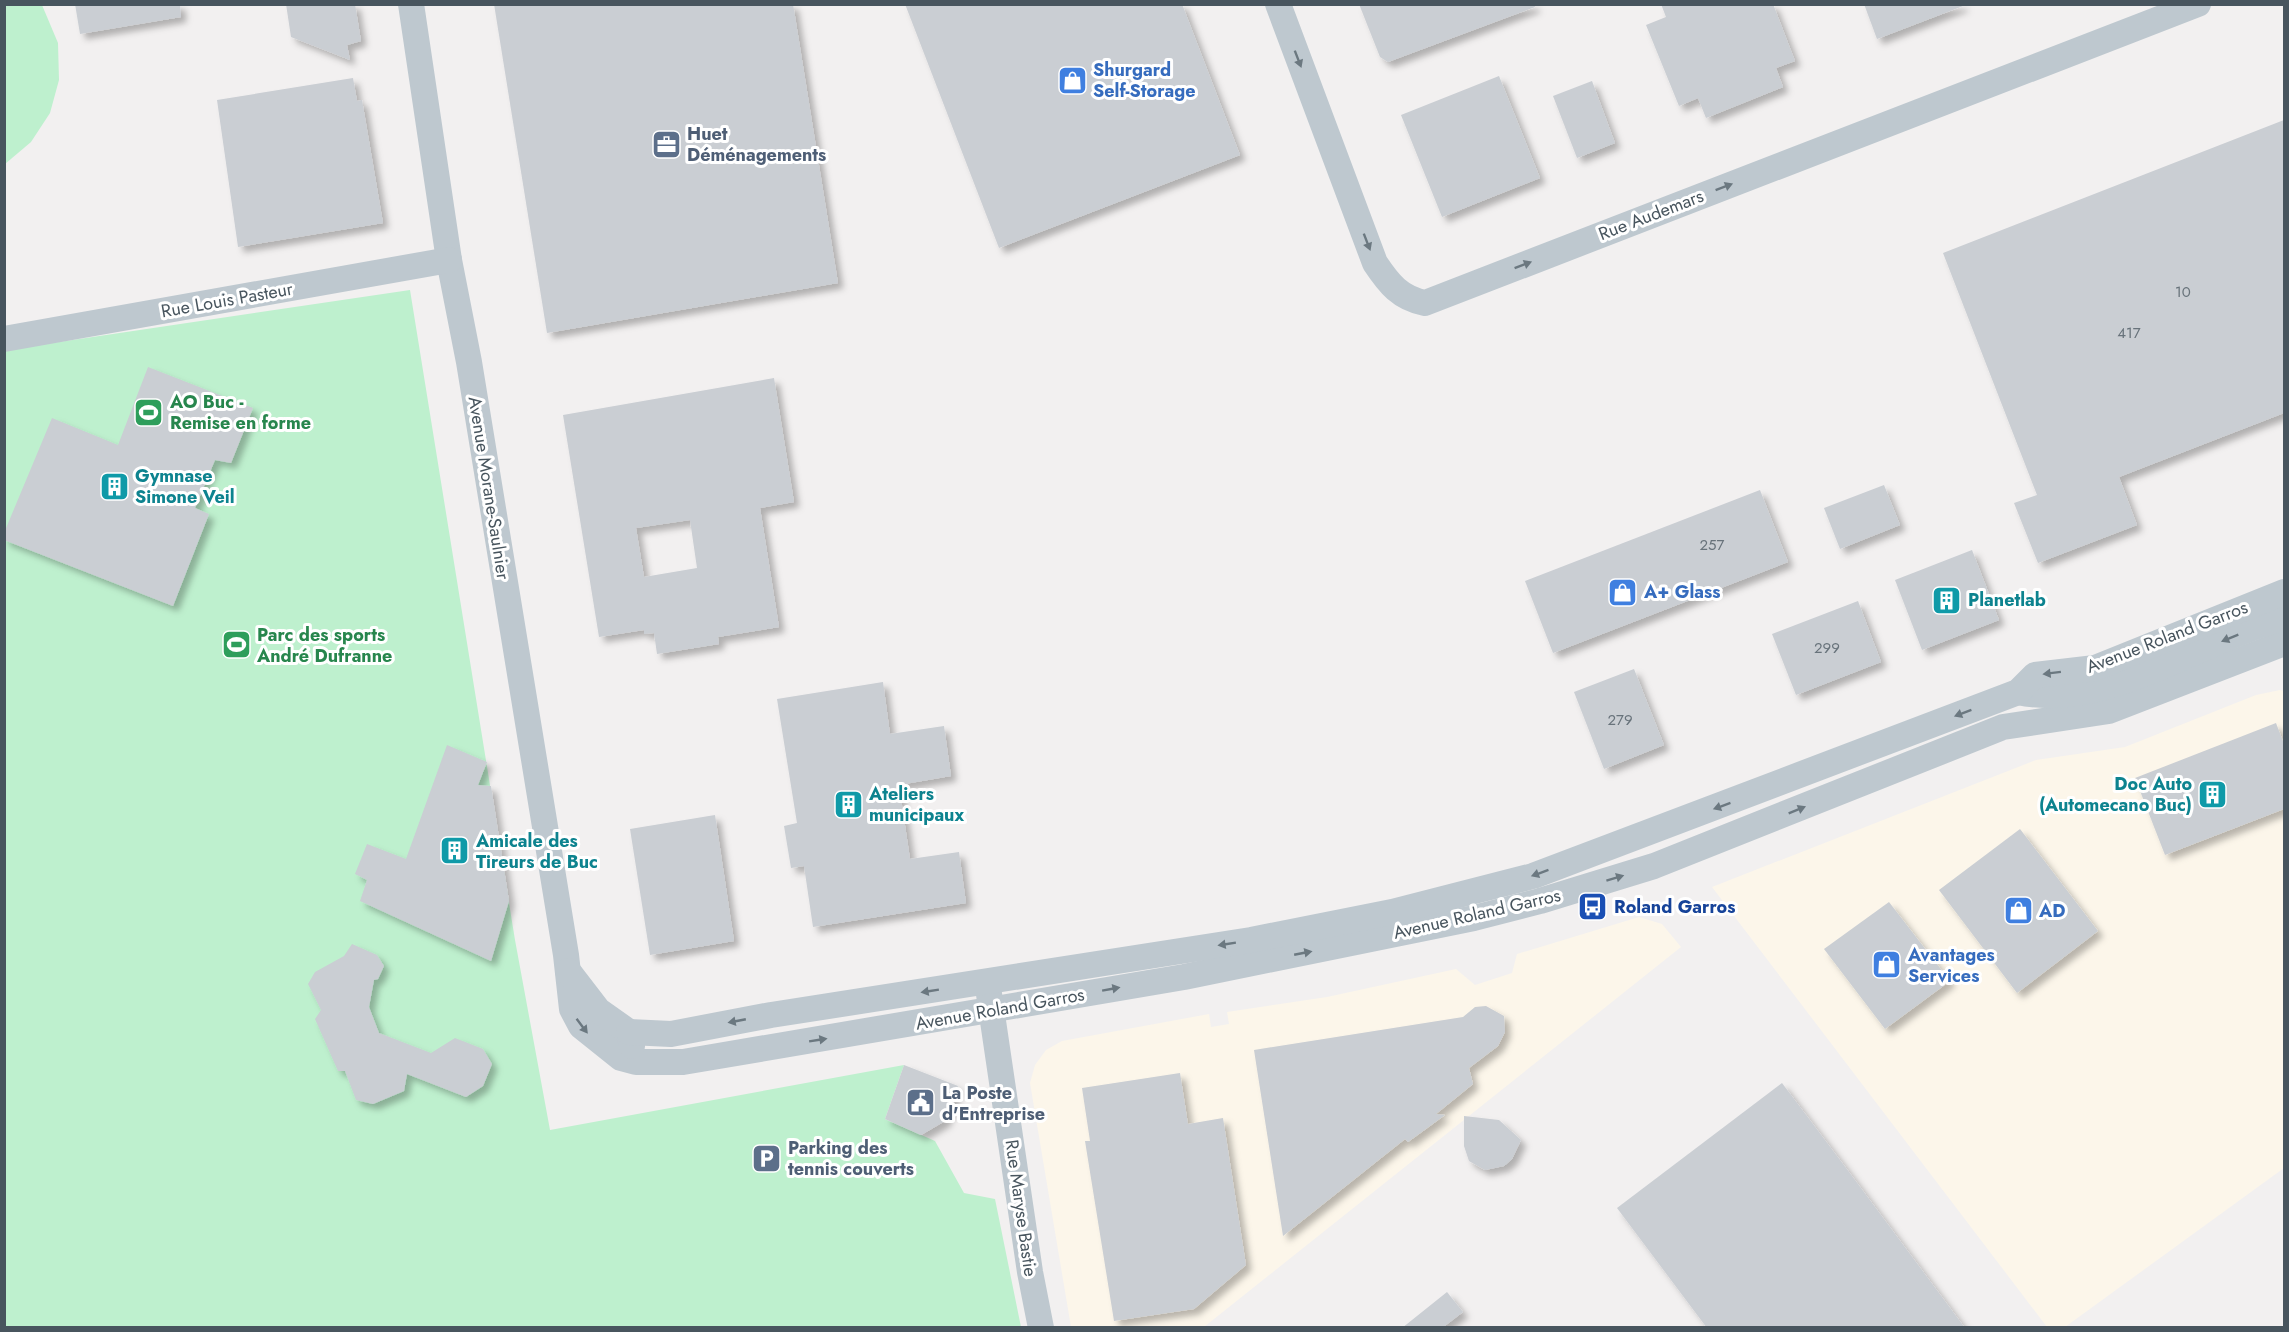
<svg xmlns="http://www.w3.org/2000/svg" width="2289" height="1332" font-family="Jost,sans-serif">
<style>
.commercial{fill:#fcf6ea}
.green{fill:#bef0ce}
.building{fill:#caced3;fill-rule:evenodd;filter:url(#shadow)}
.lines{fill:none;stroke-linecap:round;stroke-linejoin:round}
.minor{stroke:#bec8cf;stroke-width:26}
.oneway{fill:#6b7880}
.labels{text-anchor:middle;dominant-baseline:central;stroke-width:6;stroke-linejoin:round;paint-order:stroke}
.number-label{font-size:15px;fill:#68737b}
.shop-label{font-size:18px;font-weight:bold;fill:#366cbe;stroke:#fff;text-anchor:start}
.service-label{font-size:18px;font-weight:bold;fill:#4e5e75;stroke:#fff;text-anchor:start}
.street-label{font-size:18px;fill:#48555e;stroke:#fff}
.leisure-label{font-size:18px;font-weight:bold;fill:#27864d;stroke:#fff;text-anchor:start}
.culture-label{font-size:18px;font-weight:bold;fill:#0d838f;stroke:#fff;text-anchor:start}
.transit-label{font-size:18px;font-weight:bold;fill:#164399;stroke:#fff;text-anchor:start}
</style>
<defs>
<filter id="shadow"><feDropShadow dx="5.5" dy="5.5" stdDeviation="3" flood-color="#0004"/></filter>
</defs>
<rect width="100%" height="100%" fill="#f2f0f0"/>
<g class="commercial">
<path d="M2280,690L2284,691V1168L2065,1327H2047L1712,887L2036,760L2125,747L2256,695Z"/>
<path d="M1639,917L1662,924L1681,947L1204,1327H1071L1030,1083L1035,1065L1046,1050L1062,1041L1209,1014L1211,1027L1229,1024L1227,1012L1327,997L1456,969L1475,985L1512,973L1517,954Z"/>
</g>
<g class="green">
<path d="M5,4L42,5L58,43L59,80L50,113L31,142L5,164Z"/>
<path d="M410,290L515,940L550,1130L904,1065L885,1119L935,1141L964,1193L995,1199L1021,1327L5,1328V350Z"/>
</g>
<g class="building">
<path d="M75,4H180L181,17L80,34Z"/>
<path d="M286,4H355L361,41L347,45L350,60L291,37Z"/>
<path d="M494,4H793L838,283L547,333Z"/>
<path d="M905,4H1182L1240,155L999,248Z"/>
<path d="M1359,4H1534L1535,7L1388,62L1380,57Z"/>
<path d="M1661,4H1773L1795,61L1776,68L1783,87L1706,118L1698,98L1679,106L1646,25L1666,17Z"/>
<path d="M1864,4H1963V6L1877,39Z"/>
<path d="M1499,76L1540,178L1442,217L1401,115Z"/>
<path d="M353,78L357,101L362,100L383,223L238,247L217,100Z"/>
<path d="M1592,81L1615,143L1577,158L1553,96Z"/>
<path d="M2284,120V413L2119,477L2137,525L2038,563L2014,503L2037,495L1943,253Z"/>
<path d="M148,367L253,408L231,463L215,460L195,508L209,514L173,606L4,540V533L52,418L118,445Z"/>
<path d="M774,378L794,502L760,508L779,627L718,637L719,644L657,654L654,633L644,634V630L599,637L563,415ZM690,520L697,568L644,577L636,528Z"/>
<path d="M1884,485L1900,525L1840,549L1824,508Z"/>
<path d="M1760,490L1788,562L1553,653L1525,581Z"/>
<path d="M1972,550L1999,620L1922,650L1895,580Z"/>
<path d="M1858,601L1881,662L1796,695L1772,634Z"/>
<path d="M1634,669L1664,745L1604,769L1574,692Z"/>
<path d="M883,682L890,734L944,726L951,776L899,785L910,859L959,852L966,903L813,927L804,866L791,868L784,826L797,823L777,699Z"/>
<path d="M2276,723L2284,744V809L2165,855L2135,778Z"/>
<path d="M447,745L487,762L478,785L491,786L509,901L491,961L360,901L367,880L355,874L367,844L406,859Z"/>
<path d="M715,815L734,941L650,955L630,829Z"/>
<path d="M2020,829L2098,931L2017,993L1939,890Z"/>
<path d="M1889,902L1950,981L1885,1029L1824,949Z"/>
<path d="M352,944L377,955L384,966L378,979L374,980L369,1007L379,1033L431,1053L455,1038L483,1049L492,1064L483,1086L466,1097L407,1074L404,1091L373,1104L356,1100L345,1071H338L315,1019L321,1010L308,984L315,972L344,956Z"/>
<path d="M1486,1006L1504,1016L1505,1032L1498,1046L1469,1068L1473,1084L1436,1114L1445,1115L1408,1142L1405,1139L1283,1236L1254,1050L1463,1017L1475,1007Z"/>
<path d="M904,1065L958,1086L945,1121L921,1135L885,1119Z"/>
<path d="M1180,1073L1188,1124L1223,1118L1246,1265L1194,1309L1114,1321L1085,1141H1090L1082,1088Z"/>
<path d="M1782,1083L1846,1168L1965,1328H1707L1617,1208Z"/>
<path d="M1464,1116L1499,1120L1521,1140L1512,1159L1504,1166L1485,1170L1469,1161L1464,1146Z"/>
<path d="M1447,1292L1463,1312L1442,1328H1402Z"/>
</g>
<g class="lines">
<g class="minor">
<path d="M411,4L449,260L469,362L566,955L572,1009L581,1026L621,1058L636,1062H683L1184,977L1474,918L1540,901L1654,866L2003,727L2109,711L2284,643"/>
<path d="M1278,4L1375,263C1389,284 1400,298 1425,303L2198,4"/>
<path d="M4,339L449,260"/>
<path d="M2018,692C2108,711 2199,640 2284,618"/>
<path d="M568,971L598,1010L629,1032L632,1046"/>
<path d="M989,994L1030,1272L1041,1328"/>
<path d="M629,1032L671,1034L771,1015L1251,940L1392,912L1533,876L2018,692L2035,675L2095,668L2284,592"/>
</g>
</g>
<defs><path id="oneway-solid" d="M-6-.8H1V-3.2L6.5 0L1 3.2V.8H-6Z" transform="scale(1.5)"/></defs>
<g class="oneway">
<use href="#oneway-solid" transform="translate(1298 59) rotate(69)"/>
<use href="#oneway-solid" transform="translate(1724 187) rotate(-21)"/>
<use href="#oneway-solid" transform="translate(1367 242) rotate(69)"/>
<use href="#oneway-solid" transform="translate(1523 265) rotate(-21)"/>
<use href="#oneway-solid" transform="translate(2230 638) rotate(158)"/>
<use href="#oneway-solid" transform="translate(2052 673) rotate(173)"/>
<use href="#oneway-solid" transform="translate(1963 713) rotate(159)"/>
<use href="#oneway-solid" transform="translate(1722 806) rotate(160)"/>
<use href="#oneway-solid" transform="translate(1797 810) rotate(-22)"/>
<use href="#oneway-solid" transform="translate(1540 873) rotate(160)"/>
<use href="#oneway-solid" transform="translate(1615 878) rotate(-17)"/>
<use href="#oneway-solid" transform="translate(1227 944) rotate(171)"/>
<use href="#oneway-solid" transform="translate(1303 953) rotate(-11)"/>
<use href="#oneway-solid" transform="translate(1111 989) rotate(-10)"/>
<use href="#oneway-solid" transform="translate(930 991) rotate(171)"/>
<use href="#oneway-solid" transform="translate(737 1021) rotate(169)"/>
<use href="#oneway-solid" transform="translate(582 1026) rotate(53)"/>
<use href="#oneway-solid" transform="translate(818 1040) rotate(-9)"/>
</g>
<defs>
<symbol id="shop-square" viewBox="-11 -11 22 22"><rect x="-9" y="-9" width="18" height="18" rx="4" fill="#3f7fe0" stroke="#fff"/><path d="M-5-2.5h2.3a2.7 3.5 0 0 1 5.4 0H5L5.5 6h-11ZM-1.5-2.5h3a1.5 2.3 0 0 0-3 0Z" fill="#fff"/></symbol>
<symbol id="office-square" viewBox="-11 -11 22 22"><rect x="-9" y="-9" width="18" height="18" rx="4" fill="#5c6f8a" stroke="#fff"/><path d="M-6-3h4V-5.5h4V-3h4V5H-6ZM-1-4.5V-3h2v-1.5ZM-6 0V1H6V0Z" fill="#fff"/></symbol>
<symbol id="stadium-square" viewBox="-11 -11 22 22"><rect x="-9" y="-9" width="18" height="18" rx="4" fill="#2e9e5b" stroke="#fff"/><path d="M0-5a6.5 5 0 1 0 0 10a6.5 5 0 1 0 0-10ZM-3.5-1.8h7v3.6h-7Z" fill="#fff"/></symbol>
<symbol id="building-square" viewBox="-11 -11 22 22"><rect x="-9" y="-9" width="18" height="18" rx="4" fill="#0f9aa8" stroke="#fff"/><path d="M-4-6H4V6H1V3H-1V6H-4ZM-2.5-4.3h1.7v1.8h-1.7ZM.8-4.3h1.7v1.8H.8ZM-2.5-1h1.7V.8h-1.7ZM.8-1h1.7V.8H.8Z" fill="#fff"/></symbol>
<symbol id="bus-square" viewBox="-11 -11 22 22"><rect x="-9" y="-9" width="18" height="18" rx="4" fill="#1a4fb4" stroke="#fff"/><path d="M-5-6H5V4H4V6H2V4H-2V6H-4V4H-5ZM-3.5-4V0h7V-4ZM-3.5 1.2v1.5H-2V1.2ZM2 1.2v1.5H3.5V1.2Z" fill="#fff"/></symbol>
<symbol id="civic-square" viewBox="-11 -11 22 22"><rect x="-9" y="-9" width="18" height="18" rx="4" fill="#5c6f8a" stroke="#fff"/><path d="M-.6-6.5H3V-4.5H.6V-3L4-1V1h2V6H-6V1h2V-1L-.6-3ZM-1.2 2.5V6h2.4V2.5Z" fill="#fff"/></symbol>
<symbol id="parking-square" viewBox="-11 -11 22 22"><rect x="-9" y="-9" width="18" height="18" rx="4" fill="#5c6f8a" stroke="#fff"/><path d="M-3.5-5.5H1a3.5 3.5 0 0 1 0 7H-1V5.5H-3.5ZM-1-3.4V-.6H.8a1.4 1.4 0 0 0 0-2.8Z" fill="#fff"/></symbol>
</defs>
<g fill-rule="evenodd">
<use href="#shop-square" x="1056" y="64" width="33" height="33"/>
<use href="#office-square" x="650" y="128" width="33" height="33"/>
<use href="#stadium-square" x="132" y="396" width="33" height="33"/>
<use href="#building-square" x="98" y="470" width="33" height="33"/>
<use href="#shop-square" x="1606" y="576" width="33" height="33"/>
<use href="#building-square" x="1930" y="584" width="33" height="33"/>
<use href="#stadium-square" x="220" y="628" width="33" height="33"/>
<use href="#building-square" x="2196" y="778" width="33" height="33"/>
<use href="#building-square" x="832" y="788" width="33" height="33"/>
<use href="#building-square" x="438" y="834" width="33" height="33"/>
<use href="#bus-square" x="1576" y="890" width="33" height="33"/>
<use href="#shop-square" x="2002" y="894" width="33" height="33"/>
<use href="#shop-square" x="1870" y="948" width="33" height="33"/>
<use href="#civic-square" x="904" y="1086" width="33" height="33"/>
<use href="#parking-square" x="750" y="1142" width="33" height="33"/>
</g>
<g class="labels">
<g class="number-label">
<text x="2183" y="292">10</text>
<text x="2129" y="333">417</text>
<text x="1712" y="545">257</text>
<text x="1827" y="648">299</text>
<text x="1620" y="720">279</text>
</g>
<g class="shop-label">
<text x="1093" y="70">Shurgard<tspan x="1093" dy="21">Self-Storage</tspan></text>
<text x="1644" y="592">A+ Glass</text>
<text x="2039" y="911">AD</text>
<text x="1908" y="955">Avantages<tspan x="1908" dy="21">Services</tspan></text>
</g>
<g class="service-label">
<text x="687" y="134">Huet<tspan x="687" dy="21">Déménagements</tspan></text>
<text x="942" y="1093">La Poste<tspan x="942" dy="21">d'Entreprise</tspan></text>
<text x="788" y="1148">Parking des<tspan x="788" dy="21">tennis couverts</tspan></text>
</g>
<g class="street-label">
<text transform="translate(1651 215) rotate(-21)">Rue Audemars</text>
<text transform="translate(227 300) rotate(-10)">Rue Louis Pasteur</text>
<text transform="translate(489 488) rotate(81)">Avenue Morane-Saulnier</text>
<text transform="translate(2167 637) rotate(-21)">Avenue Roland Garros</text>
<text transform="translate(1477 914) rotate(-13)">Avenue Roland Garros</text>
<text transform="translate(1000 1009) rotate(-10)">Avenue Roland Garros</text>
<text transform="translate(1021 1208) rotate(82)">Rue Maryse Bastie</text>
</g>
<g class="leisure-label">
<text x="170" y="402">AO Buc -<tspan x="170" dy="21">Remise en forme</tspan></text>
<text x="257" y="635">Parc des sports<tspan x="257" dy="21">André Dufranne</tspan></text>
</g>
<g class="culture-label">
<text x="135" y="476">Gymnase<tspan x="135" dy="21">Simone Veil</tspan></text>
<text x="1968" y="600">Planetlab</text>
<text x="2192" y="784" text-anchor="end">Doc Auto<tspan x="2192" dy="21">(Automecano Buc)</tspan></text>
<text x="869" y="794">Ateliers<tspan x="869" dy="21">municipaux</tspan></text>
<text x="476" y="841">Amicale des<tspan x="476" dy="21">Tireurs de Buc</tspan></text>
</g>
<g class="transit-label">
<text x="1614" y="907">Roland Garros</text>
</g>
</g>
<rect width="2289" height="1332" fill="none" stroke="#48555e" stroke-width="12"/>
</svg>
